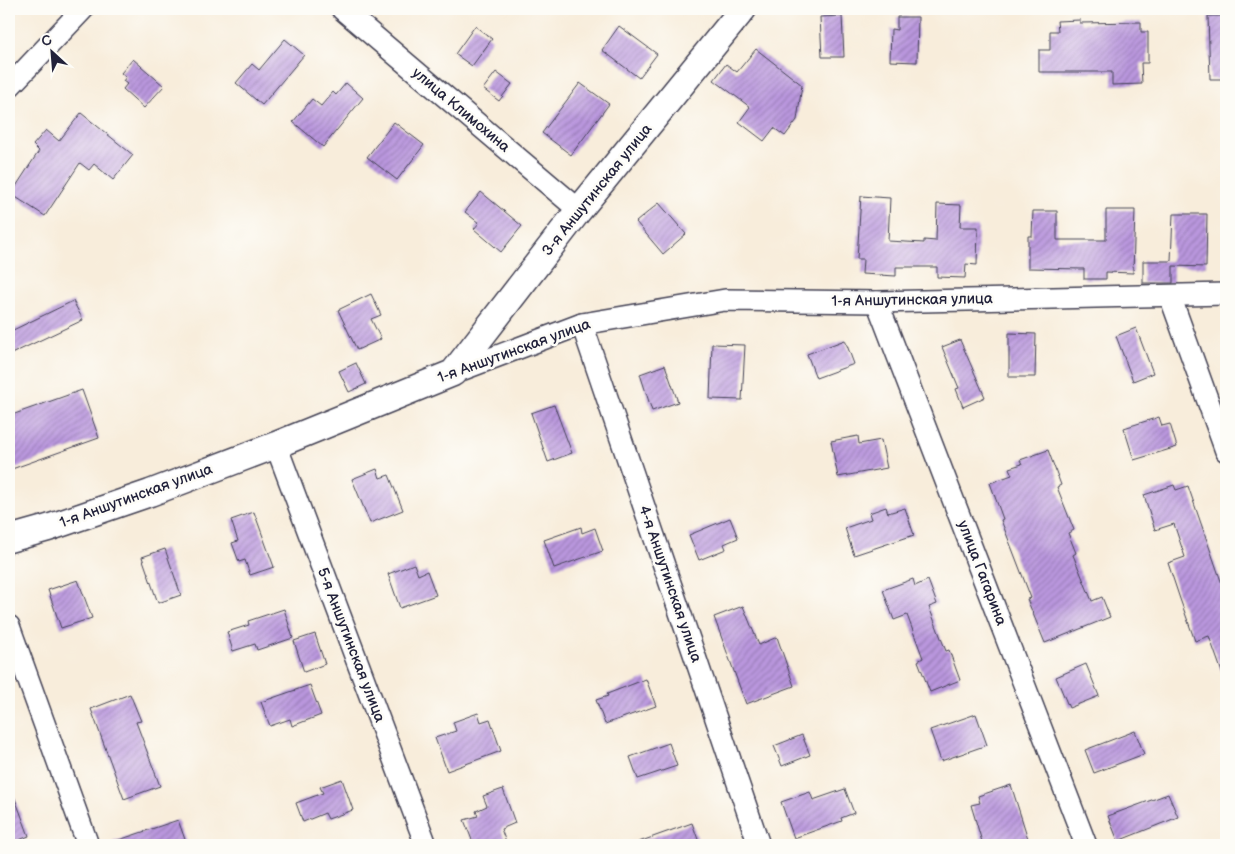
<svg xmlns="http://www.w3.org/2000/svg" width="1235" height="854" font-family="'Balsamiq Sans',sans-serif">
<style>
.building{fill:url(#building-hatch)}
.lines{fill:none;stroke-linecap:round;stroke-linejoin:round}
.minor-casing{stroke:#424053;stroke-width:24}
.tertiary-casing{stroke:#424053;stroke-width:29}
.minor{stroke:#fff;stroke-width:21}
.tertiary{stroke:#fff;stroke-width:26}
.labels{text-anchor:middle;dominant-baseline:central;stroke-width:5;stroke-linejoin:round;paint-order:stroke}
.street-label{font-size:15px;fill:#22223b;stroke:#fdfcf7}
</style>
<defs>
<pattern id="building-hatch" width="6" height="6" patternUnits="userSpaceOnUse" patternTransform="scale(1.25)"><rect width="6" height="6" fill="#ba97de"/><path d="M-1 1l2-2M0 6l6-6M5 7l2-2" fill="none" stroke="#977bb5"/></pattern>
</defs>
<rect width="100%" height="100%" fill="#fdfcf7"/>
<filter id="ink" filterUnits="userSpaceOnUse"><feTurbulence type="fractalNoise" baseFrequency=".02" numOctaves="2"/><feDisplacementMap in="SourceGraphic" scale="10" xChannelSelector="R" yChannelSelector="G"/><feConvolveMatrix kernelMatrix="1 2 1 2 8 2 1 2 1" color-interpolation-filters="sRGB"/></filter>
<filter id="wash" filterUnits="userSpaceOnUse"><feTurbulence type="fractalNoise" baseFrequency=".0096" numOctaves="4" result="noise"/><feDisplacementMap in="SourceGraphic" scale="20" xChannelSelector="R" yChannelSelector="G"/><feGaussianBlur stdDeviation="1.12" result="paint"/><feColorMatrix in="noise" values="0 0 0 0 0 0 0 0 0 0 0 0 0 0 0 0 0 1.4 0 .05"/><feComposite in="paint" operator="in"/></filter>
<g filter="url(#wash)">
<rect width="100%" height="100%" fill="#f8eddb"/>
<g id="blocks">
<g class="building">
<path d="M842,16L844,57H822L820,17Z"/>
<path d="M1208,16H1226V79H1210Z"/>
<path d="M897,17H918L917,62L890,61L891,29L897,30Z"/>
<path d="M1080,20V23L1141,22V32H1148V63H1141L1142,84L1112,85V72H1039V50H1050V31H1058L1057,21Z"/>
<path d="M475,26L492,39L472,66L455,54Z"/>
<path d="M619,26L657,54L639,78L602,50Z"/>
<path d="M285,39L304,55L262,105L236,83L252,64L259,70Z"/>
<path d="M756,49L802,85L797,120L785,136L774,128L764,141L739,122L750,107L714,80L726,64L737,72Z"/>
<path d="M133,59L164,86L144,108L123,89L127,84L123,81L126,77L121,73Z"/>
<path d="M496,72L512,84L499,101L483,89Z"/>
<path d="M346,83L363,98L323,147L293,122L312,99L321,106L333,92L336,95Z"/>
<path d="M580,83L609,104L571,155L542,133Z"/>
<path d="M81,113L133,155L113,180L94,164L89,170L80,163L45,216L11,194L39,151L33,145L46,130L59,141Z"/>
<path d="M394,122L424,145L397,180L367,157Z"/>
<path d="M481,192L522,226L501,252L474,229L479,223L465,212Z"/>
<path d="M861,196L890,198L888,241L924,243V240L936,241L937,204L961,205L960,227H978L977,265L966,264L965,278L937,277V267H896V276L862,274L863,259H857Z"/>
<path d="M659,203L686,234L663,254L636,222Z"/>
<path d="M1106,210H1135L1133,273L1106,272V279H1084V269L1028,268V236H1032L1033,211H1057V240H1106Z"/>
<path d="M1173,214H1207L1206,267L1173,266V283H1143V261H1171Z"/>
<path d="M371,294L381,315L371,319L381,339L357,350L338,310Z"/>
<path d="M73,301L83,320L9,355V332Z"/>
<path d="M1136,328L1153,373L1133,381L1116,336Z"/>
<path d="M1009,333L1036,334L1035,377H1009Z"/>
<path d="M845,340L854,364L816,378L807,354Z"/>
<path d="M960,340L985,397L963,407L956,389L959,388L942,347Z"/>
<path d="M712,344L745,345L742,400L710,399Z"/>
<path d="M356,363L366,384L349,392L339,371Z"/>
<path d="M665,365L678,402L652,411L640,374Z"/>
<path d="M82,390L99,438L9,470V416Z"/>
<path d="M554,405L572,453L548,462L531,413Z"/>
<path d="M1159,417L1162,426L1170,424L1177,447L1134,460L1124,428Z"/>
<path d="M858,436L859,444L881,440L887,468L838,477L831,441Z"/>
<path d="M1048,450L1061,485L1057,487L1074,530L1068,533L1076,553L1073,555L1092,601L1102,597L1110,617L1045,643L1027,599L1031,598L1001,520L1003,519L990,483L1012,475L1009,468L1022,464L1020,460Z"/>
<path d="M377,469L380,478L389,475L403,510L370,523L352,479Z"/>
<path d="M1174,485L1176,490L1188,486L1222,584L1226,582V678H1224L1209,636L1195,641L1180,599L1168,563L1185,557L1174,524L1155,530L1144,495Z"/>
<path d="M886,507L888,513L905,508L914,535L854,555L845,528L871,519L869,513Z"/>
<path d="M254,512L274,567L250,575L245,560L239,562L232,543L238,541L231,520Z"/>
<path d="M730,518L738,538L724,544L726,549L699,560L689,535Z"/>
<path d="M581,527L582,533L595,528L603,551L554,568L544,540Z"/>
<path d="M165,549L181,595L158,603L142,557Z"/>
<path d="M414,564L418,575L427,571L436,595L400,608L388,574Z"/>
<path d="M913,579L915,586L928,580L937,604L929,607L946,651L949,650L960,680L930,692L918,661L923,658L907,615L894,620L883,590Z"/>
<path d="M78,580L92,618L61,628L48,590Z"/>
<path d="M743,606L759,645L777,637L794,686L746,704L714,617Z"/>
<path d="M284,609L293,638L257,650L255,644L233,651L227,632L249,625L248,621Z"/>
<path d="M315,634L325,664L304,672L294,641Z"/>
<path d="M1086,664L1099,696L1069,708L1056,677Z"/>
<path d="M646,679L656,706L605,724L596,700L608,696L607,694Z"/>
<path d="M310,685L321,715L292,726L290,719L270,726L261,702Z"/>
<path d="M130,694L141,721L136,722L160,786L124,799L91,709Z"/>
<path d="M478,713L481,722L490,719L501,751L447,771L435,738L456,731L453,722Z"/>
<path d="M976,714L987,745L941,761L930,730Z"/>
<path d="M1135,731L1144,754L1094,773L1085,750Z"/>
<path d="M802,735L810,755L782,766L774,746Z"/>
<path d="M669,743L677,766L638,779L630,757Z"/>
<path d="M342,779L353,810L328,819L325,813L303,822L296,803L323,793L320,787Z"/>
<path d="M1011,785L1030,845H983L971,805L980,803L978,796Z"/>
<path d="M9,788H11L29,836L9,844Z"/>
<path d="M503,789L515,823L501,829L507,845H474L464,820L478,816L476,811L487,806L483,796Z"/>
<path d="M845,789L854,813L841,818L842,821L794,838L781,802L810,792L813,800Z"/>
<path d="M1168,794L1178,817L1118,841L1108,816Z"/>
<path d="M178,820L187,845H113V842Z"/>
<path d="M692,823L700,845H636V843Z"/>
</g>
</g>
</g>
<g filter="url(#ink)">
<use href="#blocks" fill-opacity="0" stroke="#424053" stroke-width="1"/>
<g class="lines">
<defs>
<g id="minor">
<path d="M342,9L579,210"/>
<path d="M9,87L83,9"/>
<path d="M1170,296L1226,451"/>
<path d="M877,302L1086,845"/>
<path d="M582,324L759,845"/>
<path d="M453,373L582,324L725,300L877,302L1226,294"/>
<path d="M276,445L426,845"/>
<path d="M9,626L88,845"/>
</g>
<path id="tertiary" d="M9,539L48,528L150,493L276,445L453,373L579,210L743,9"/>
</defs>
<use href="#minor" class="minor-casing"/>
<use href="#tertiary" class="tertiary-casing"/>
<use href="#minor" class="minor"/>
<use href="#tertiary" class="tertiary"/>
</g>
</g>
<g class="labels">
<g class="street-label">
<text transform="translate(461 110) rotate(40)">улица Климохина</text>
<text transform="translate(597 190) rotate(-51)">3-я Аншутинская улица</text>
<text transform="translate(912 300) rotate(-1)">1-я Аншутинская улица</text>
<text transform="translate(514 351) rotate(-20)">1-я Аншутинская улица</text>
<text transform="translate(136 496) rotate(-20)">1-я Аншутинская улица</text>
<text transform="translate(982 573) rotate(69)">улица Гагарина</text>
<text transform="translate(670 584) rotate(71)">4-я Аншутинская улица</text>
<text transform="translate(351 645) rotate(69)">5-я Аншутинская улица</text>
</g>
</g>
<rect width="1235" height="854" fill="none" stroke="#fdfcf7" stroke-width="30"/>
<g transform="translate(52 52) rotate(334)" stroke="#fdfcf7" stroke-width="4" paint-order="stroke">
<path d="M0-4L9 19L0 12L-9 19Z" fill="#22223b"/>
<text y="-8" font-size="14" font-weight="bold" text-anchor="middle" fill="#22223b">С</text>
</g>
</svg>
